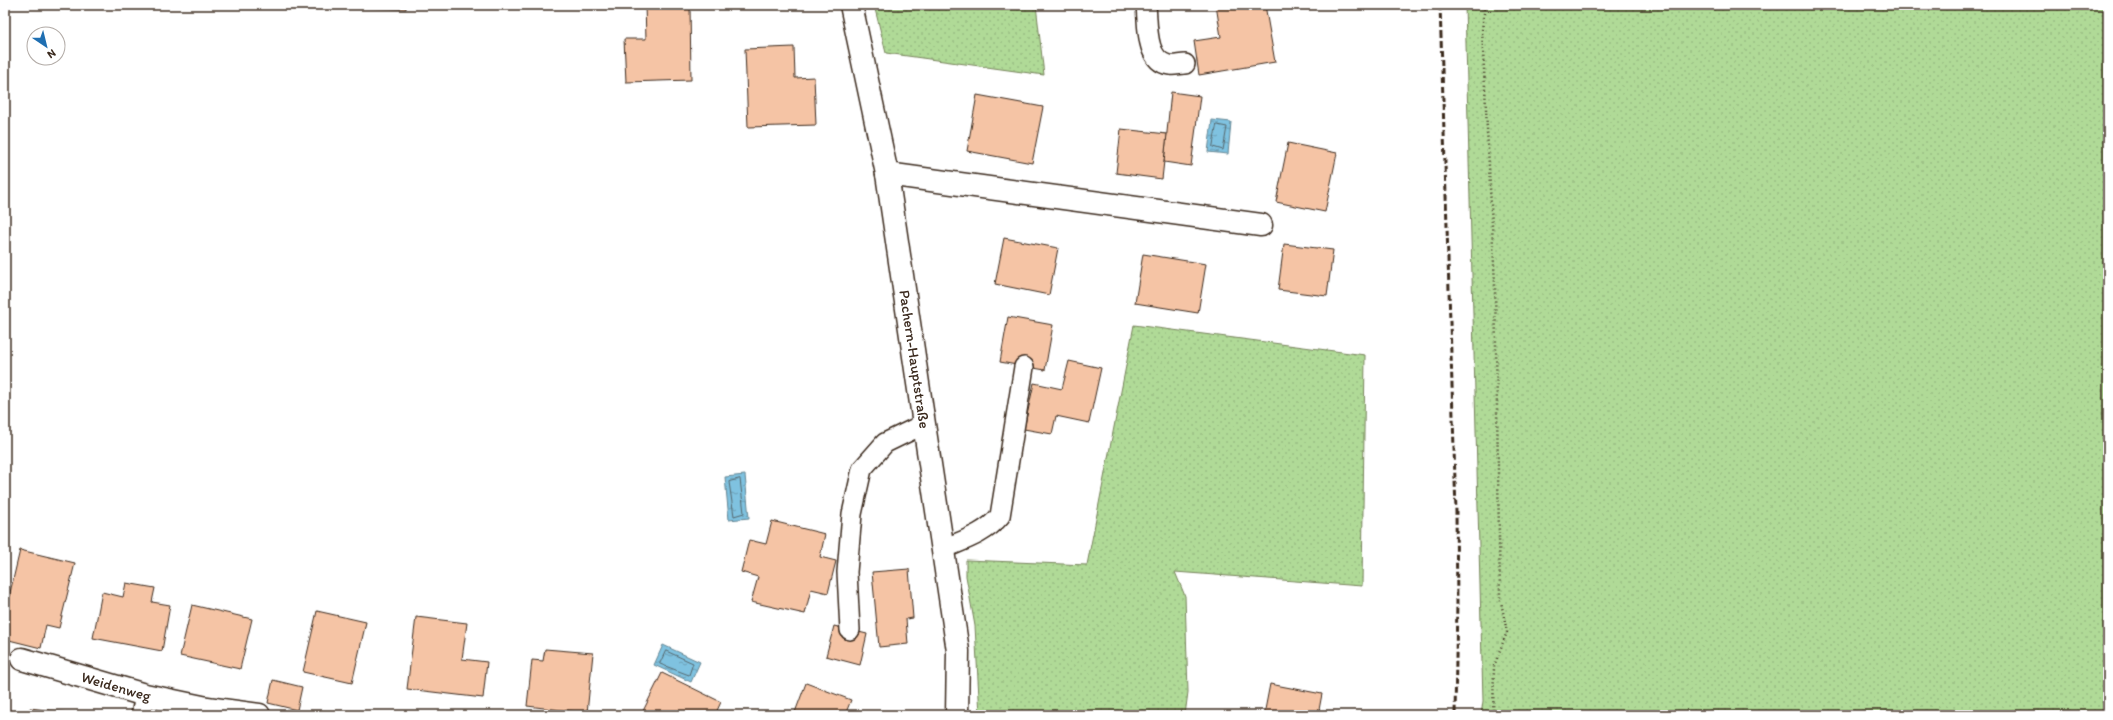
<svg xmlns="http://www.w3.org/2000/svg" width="2113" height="720" font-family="Itim,sans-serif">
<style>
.grass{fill:url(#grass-dots);stroke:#76825a}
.water{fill:url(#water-ripples);stroke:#648592}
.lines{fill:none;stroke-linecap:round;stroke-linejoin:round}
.shore{stroke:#56676c;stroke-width:1}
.building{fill:#f5c4a5;stroke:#3b2a1e}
.lane-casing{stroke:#3b2a1e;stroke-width:22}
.street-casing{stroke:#3b2a1e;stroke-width:25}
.secondary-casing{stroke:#3b2a1e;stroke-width:25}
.path{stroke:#3b2a1e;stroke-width:2.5;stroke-dasharray:1 3;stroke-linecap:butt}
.lane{stroke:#fff;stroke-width:19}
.street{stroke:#fff;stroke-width:22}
.secondary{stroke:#fff;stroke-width:22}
.rail{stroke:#3b2a1e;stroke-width:3;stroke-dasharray:6 3;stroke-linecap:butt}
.labels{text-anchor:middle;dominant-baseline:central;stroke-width:3.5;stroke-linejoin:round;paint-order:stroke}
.street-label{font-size:15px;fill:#3b2a1e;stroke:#fff}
</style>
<defs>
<pattern id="grass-dots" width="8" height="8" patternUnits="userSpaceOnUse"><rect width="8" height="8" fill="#b0da97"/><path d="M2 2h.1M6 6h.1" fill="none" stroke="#98bb82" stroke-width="1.8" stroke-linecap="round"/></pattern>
<pattern id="water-ripples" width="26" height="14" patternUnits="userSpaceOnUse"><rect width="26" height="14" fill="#7fc2e0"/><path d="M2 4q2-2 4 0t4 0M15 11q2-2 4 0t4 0" fill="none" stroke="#699eb5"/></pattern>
</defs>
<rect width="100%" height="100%" fill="#fff"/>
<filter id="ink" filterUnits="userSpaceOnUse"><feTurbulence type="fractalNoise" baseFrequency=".025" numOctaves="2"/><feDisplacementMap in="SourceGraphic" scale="8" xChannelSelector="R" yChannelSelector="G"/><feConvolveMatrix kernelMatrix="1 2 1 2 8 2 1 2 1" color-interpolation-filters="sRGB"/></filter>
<g filter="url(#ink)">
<g class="grass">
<path d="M874,5H1036L1044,75L886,53Z"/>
<path d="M1465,5H2108V715H1481L1483,701Z"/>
<path d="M1134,325L1365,355L1362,586L1175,572L1185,596L1188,692L1185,715H980L975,626L966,576V560L1087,565Z"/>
</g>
<g class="water">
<path d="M1212,120L1231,122L1228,154L1208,152Z"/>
<path d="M745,475L749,518L729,520L725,477Z"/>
<path d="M663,645L700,662L691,682L654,665Z"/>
</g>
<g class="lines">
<g class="shore">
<path d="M1217,125L1227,127L1223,150L1213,147Z"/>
<path d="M740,479L744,513L734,516L729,482Z"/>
<path d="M666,651L693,663L689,675L660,664Z"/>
</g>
</g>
<g class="building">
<rect x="245" y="5" width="42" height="3"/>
<path d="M341,5H406V9L341,7Z"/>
<path d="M645,5H690L691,80L626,82L624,39H646Z"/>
<path d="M1216,5H1265L1275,62L1199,75L1194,41L1221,37Z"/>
<path d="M794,47L795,78L814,77L816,125L748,127L745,49Z"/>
<path d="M1171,92L1200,96L1191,166L1164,162Z"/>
<path d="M977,95L1043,107L1032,163L967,151Z"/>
<path d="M1121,129L1167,134L1162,179L1116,173Z"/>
<path d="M1288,143L1337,153L1325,212L1276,202Z"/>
<path d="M1004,238L1058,248L1049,295L995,284Z"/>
<path d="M1284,244L1333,250L1327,296L1278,290Z"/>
<path d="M1143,254L1206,264L1198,313L1135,303Z"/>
<path d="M1008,317L1053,325L1045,370L1000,362Z"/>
<path d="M1069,361L1101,368L1089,423L1056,416L1052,434L1024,429L1034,383L1062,389Z"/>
<path d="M772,521L825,534L820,557L836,561L828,593L811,589L805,614L751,602L758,577L741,572L749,540L766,544Z"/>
<path d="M20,550L75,563L59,628L46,625L41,648L5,639V614Z"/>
<path d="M909,569L913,618L906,619L908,644L879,647L872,572Z"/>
<path d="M126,583L155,588L152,602L170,605L162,651L93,638L102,592L123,597Z"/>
<path d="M192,605L252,619L240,669L180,656Z"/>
<path d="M317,611L366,622L352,683L303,672Z"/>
<path d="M416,617L467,623L462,659L487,662L483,698L407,689Z"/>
<path d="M834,626L867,634L860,665L826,656Z"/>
<path d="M545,649L593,653L587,713L527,706L532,660L543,661Z"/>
<path d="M662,673L721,702L715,715H641Z"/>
<path d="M273,680L302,687L297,710L268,703Z"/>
<path d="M806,683L851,700L845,715H794Z"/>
<path d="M1270,684L1322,694L1318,715H1264Z"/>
<path d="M30,708L85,715H29Z"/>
</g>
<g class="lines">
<defs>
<g id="lane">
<path d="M1146,5C1148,23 1145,61 1169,65C1174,66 1180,64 1185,64"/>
<path d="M943,549C964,540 985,534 1000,516L1024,367"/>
<path d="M850,630L847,572L852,514L862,469L885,443L924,424"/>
<path d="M141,715L145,695"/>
</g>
<g id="street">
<path d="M887,174L1261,225"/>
<path id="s1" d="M22,659L145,695L207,708L259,715"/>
</g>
<g id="secondary">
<path id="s2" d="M851,5L887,174L924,424L958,651L957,715"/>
</g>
</defs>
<use href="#lane" class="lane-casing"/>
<use href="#street" class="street-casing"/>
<use href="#secondary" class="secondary-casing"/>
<path class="path" d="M1485,5L1482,30L1495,284L1500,597L1507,632L1494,666L1493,715"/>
<use href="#lane" class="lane"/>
<use href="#street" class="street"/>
<use href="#secondary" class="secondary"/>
<path class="rail" d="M1440,5L1456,512L1457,602L1455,715"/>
</g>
</g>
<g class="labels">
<g class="street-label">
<text stroke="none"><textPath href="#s2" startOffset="360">Pachern-Hauptstraße</textPath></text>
<text stroke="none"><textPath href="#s1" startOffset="98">Weidenweg</textPath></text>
</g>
</g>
<rect width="2113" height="720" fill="none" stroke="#fff" stroke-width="20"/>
<rect x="10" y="10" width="2093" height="700" fill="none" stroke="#3b2a1e" stroke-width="1.5" filter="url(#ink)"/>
<g transform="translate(46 46) rotate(145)"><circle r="19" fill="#ffffff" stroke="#b1aaa5"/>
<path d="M0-3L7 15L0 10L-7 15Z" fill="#1f6fb2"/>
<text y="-6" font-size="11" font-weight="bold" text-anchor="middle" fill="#3b2a1e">N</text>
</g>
</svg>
